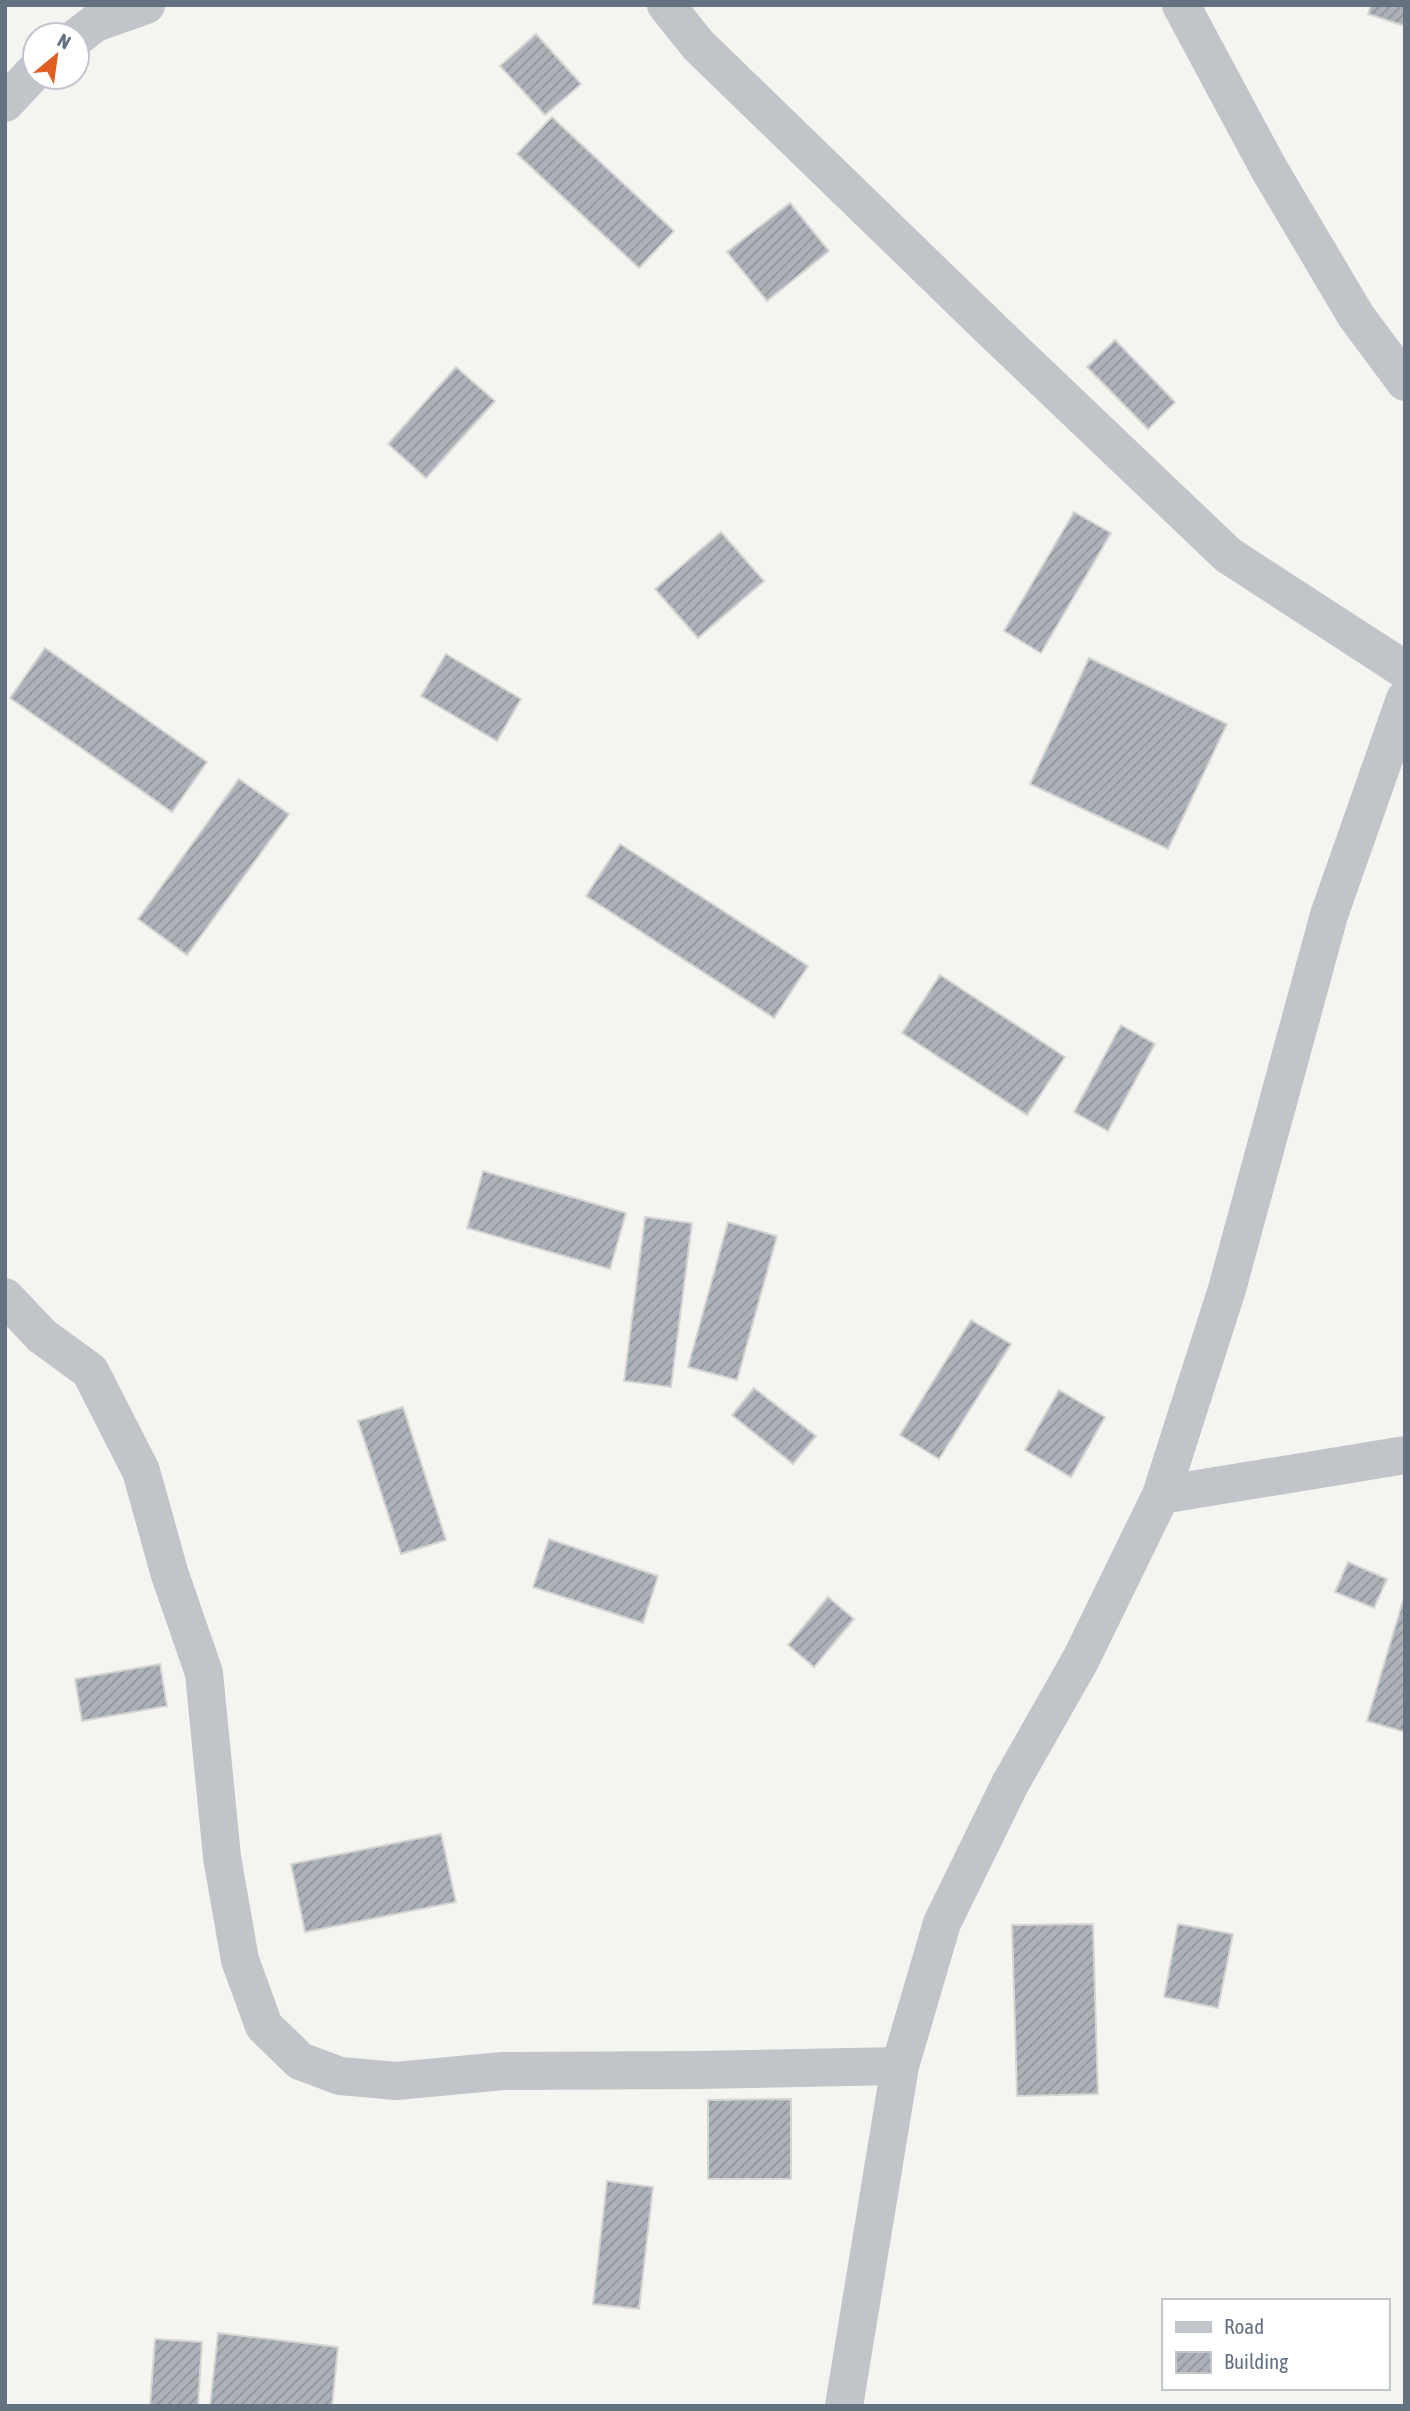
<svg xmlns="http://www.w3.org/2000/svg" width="1410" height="2411" font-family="'Asap Condensed',sans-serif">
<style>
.building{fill:url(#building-hatch);stroke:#d5d5d3;stroke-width:2}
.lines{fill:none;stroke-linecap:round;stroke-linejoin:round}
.minor{stroke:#c1c4c8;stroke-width:38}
</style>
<defs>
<pattern id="building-hatch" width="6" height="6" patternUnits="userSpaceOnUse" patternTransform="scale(1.75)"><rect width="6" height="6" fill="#acb2b8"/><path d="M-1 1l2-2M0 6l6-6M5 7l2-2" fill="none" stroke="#90959b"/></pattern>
</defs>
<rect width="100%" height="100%" fill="#f4f4f0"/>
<g class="building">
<path d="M1371,5H1405V26L1368,14Z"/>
<path d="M536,34L581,84L545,115L500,66Z"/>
<path d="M552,117L674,231L639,268L517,154Z"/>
<path d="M790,203L829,251L767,301L727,252Z"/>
<path d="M1115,340L1175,402L1148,429L1087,367Z"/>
<path d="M456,367L495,401L426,478L388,444Z"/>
<path d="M1074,512L1111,533L1041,653L1004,631Z"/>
<path d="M721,532L764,581L698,638L655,589Z"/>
<path d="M45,648L207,762L172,812L10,698Z"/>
<path d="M446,654L521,699L497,741L421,696Z"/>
<path d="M1089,658L1227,724L1168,849L1030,784Z"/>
<path d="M239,779L289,814L187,955L138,919Z"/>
<path d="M620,844L808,966L774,1018L586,896Z"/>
<path d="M940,975L1065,1057L1027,1115L902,1033Z"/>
<path d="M1121,1025L1155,1044L1108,1131L1074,1112Z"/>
<path d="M483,1171L626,1213L610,1269L467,1228Z"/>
<path d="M645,1217L692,1223L671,1387L624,1381Z"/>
<path d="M728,1222L777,1236L737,1380L688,1367Z"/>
<path d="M971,1320L1011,1344L939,1459L900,1435Z"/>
<path d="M754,1388L816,1436L793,1464L732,1415Z"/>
<path d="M1059,1390L1105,1417L1071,1477L1025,1450Z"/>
<path d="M403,1407L446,1540L401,1554L358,1421Z"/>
<path d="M549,1539L658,1576L643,1623L533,1587Z"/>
<path d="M1348,1562L1387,1579L1374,1608L1335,1592Z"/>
<path d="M1405,1594V1732L1367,1721Z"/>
<path d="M828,1597L854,1619L814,1667L788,1645Z"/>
<path d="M160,1664L167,1706L82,1721L75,1679Z"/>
<path d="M441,1834L456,1902L305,1932L291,1864Z"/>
<path d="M1093,1924L1098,2094L1017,2096L1012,1925Z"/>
<path d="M1178,1924L1233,1934L1218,2008L1164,1997Z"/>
<path d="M791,2099V2179H708V2100Z"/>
<path d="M607,2181L653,2187L639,2309L593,2304Z"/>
<path d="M218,2333L338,2347L332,2406H210Z"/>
<path d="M155,2339L202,2342L198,2406H150Z"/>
</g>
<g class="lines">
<g class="minor">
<path d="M666,5L698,45L993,331L1228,555L1405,670"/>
<path d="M1181,5L1269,169L1356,316L1405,382"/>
<path d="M77,37L95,23L146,5"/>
<path d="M5,103L35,71"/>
<path d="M5,1297L42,1336L90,1371L141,1471L170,1575L204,1673L222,1857L240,1960L264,2026L300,2061L340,2076L396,2081L503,2071L698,2070L900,2066"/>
<path d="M1161,1495L1405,1455"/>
<path d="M844,2406L900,2066L942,1923L1010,1784L1081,1659L1161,1495L1227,1289L1329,915L1405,699"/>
</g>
</g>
<rect width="1410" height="2411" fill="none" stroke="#637181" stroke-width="14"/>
<rect x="1162" y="2299" width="228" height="91" fill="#ffffff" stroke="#c1c6cd" stroke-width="2"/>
<rect x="1176" y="2322" width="35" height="10" fill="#c1c4c8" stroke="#c1c6cd" stroke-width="2"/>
<text x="1224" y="2334" font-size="21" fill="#637181">Road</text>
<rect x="1176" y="2352" width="35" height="21" fill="url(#building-hatch)" stroke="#c1c6cd" stroke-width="2"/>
<text x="1224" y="2369" font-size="21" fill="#637181">Building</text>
<g transform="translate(56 56) rotate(29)"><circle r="33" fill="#ffffff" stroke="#c1c6cd" stroke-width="2"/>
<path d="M0-5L12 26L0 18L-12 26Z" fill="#e15e23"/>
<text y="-10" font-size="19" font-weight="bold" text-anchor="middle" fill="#637181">N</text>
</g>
</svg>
